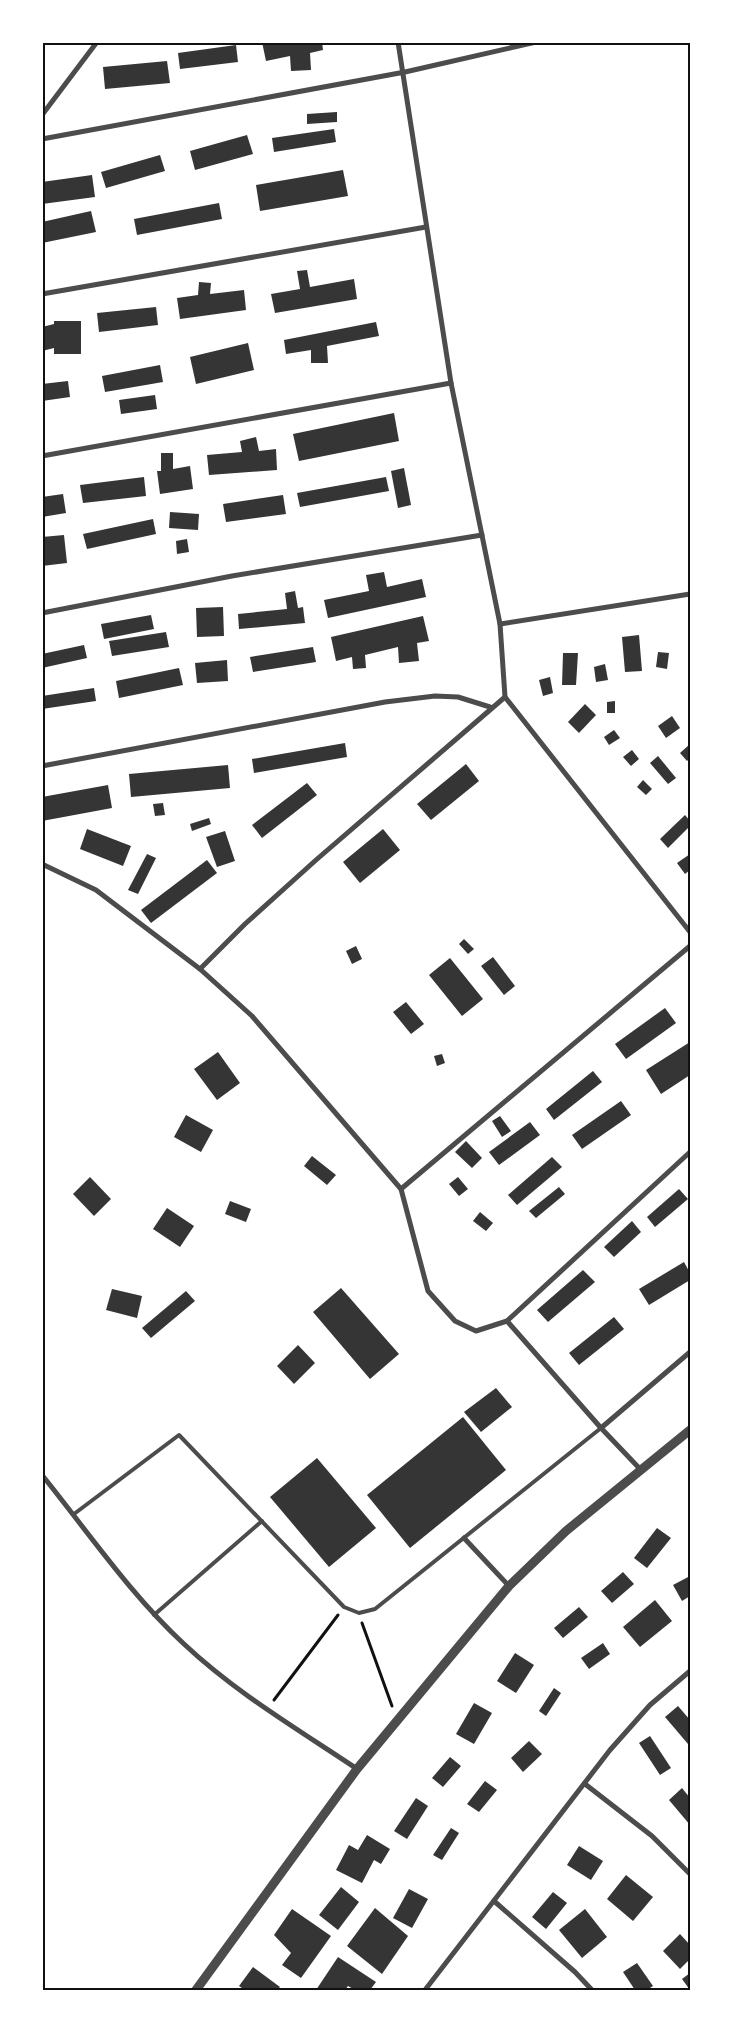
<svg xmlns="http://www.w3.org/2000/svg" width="733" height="2033" font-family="Literata,serif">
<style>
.building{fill:#353535}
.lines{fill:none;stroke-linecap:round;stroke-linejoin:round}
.path{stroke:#111;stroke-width:3}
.service{stroke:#4c4c4c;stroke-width:4}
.minor{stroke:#4c4c4c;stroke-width:5}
.tertiary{stroke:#4c4c4c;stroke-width:9}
.neatline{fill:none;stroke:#111;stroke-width:2}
</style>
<rect width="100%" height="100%" fill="#fff"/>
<g class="building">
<path d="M262,42H322L323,50L310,53L311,70L291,71L290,56L266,61Z"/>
<path d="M236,45L238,62L180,69L178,53Z"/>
<path d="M167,61L170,83L105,89L103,67Z"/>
<path d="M337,112V122L307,124V114Z"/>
<path d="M334,129L336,142L274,152L272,138Z"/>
<path d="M247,135L253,154L195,170L190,151Z"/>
<path d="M160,155L165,171L106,188L101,172Z"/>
<path d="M343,170L348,196L260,211L256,185Z"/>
<path d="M92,175L95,197L42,204V182Z"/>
<path d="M219,203L222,219L137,235L134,219Z"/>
<path d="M91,211L96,232L42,243V222Z"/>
<path d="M307,270L310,287L354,279L357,299L275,313L271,294L300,289L297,271Z"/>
<path d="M199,282L211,283L210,294L244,290L246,310L180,319L177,298L198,295Z"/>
<path d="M156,307L158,325L99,332L97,313Z"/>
<path d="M54,321H81V354H54V348L42,351V327L54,324Z"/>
<path d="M376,322L379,336L327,346L328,363H311V350L286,354L284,340Z"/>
<path d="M248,343L254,370L196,384L190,357Z"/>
<path d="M160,365L163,382L105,392L102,376Z"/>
<path d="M68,381L70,397L42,401V384Z"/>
<path d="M155,395L157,409L121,414L119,400Z"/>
<path d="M394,413L399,441L299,461L293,434Z"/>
<path d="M256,437L259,451L276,449L277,470L209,475L207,455L242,452L240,441Z"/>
<path d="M161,453H173V469L190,466L193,489L160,494L157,471H161Z"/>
<path d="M404,468L411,505L398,508L391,471Z"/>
<path d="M144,477L146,496L83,503L80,485Z"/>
<path d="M386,477L389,491L300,507L297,493Z"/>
<path d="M63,494L66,513L42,517V497Z"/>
<path d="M283,495L286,514L226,522L223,504Z"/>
<path d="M170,512L199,514L198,530L169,528Z"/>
<path d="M153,519L156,534L87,549L83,534Z"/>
<path d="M64,535L67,563L42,566V537Z"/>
<path d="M187,539L189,552L177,554L176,541Z"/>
<path d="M384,572L387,587L422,579L426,597L328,618L324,600L369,591L366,575Z"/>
<path d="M295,591L298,608L303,607L305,623L239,629L238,614L287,609L285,593Z"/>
<path d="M223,607L224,636L197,637L196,608Z"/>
<path d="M151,615L154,629L104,639L101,624Z"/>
<path d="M423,616L429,641L417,643L419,661L399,663L398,647L365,655L366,668L353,669L352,657L336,661L331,637Z"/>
<path d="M166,632L169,647L112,656L109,641Z"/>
<path d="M639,635L642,671L625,672L622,637Z"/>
<path d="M84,645L87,658L42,668V654Z"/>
<path d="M313,647L316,662L253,672L250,657Z"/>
<path d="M658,652L669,653L667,669L656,667Z"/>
<path d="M563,653H578L576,685H562Z"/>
<path d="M227,660L228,681L197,683L195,663Z"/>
<path d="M605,664L608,680L596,682L594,667Z"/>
<path d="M179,668L183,685L119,698L116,681Z"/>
<path d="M550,677L553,693L543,696L539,680Z"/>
<path d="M94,688L96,701L42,709V696Z"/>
<path d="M615,701V713H607V702Z"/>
<path d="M585,704L596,715L579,733L568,722Z"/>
<path d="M672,716L680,728L666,738L658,726Z"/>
<path d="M614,730L620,738L609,745L604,737Z"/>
<path d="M345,743L347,757L254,773L252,759Z"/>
<path d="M690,744V758L687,761L680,753Z"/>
<path d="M632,750L639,759L631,766L623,757Z"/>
<path d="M658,756L676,778L668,784L650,763Z"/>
<path d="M466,764L479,781L431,820L417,804Z"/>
<path d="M228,765L230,788L131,797L129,774Z"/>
<path d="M643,780L652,789L646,795L637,787Z"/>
<path d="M307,783L317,795L262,838L252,825Z"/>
<path d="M108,785L112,808L42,821V797Z"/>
<path d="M163,803L165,815L155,816L153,804Z"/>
<path d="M685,815L690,821V826L668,848L660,839Z"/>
<path d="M209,818L211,824L192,831L190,824Z"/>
<path d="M87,829L131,846L123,866L80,849Z"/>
<path d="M383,829L400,850L360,883L343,862Z"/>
<path d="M225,831L235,861L217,867L206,837Z"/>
<path d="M147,854L156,858L138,894L128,890Z"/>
<path d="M690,854V870L685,874L677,863Z"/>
<path d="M207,860L217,873L151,923L141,910Z"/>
<path d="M464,939L474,949L468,954L459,944Z"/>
<path d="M356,946L362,959L352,964L346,951Z"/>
<path d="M493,957L515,986L504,995L481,966Z"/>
<path d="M450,958L483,999L462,1016L429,975Z"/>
<path d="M406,1002L424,1024L411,1034L393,1012Z"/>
<path d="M665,1008L676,1023L626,1059L615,1044Z"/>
<path d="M690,1042V1075L661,1094L646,1070Z"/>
<path d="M218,1052L240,1083L217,1100L194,1069Z"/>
<path d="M442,1054L445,1063L437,1066L434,1056Z"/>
<path d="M593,1071L602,1082L554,1120L546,1109Z"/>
<path d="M621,1101L631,1115L582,1149L572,1135Z"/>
<path d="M186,1115L213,1130L201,1152L174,1137Z"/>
<path d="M500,1116L511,1131L502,1137L492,1121Z"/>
<path d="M530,1122L540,1135L499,1165L489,1152Z"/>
<path d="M466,1141L482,1158L472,1168L455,1152Z"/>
<path d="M312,1156L336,1175L327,1185L304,1166Z"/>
<path d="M552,1157L562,1167L517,1205L508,1195Z"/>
<path d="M90,1177L111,1199L94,1216L73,1194Z"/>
<path d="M458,1177L468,1189L459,1196L449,1184Z"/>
<path d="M559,1187L565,1194L536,1218L529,1211Z"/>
<path d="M679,1189L688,1199L655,1227L647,1217Z"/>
<path d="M230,1201L251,1209L246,1222L225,1214Z"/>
<path d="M167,1208L194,1226L180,1247L153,1229Z"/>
<path d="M480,1212L493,1223L486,1231L473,1221Z"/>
<path d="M632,1221L641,1232L614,1257L604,1247Z"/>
<path d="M684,1262L690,1273V1280L649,1305L639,1289Z"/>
<path d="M583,1270L595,1282L548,1322L537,1310Z"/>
<path d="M341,1288L399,1354L370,1379L313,1312Z"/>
<path d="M112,1289L142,1296L137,1318L106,1310Z"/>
<path d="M186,1291L195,1301L151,1338L142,1328Z"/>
<path d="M614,1317L624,1329L579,1365L569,1353Z"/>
<path d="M298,1345L315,1363L294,1384L277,1366Z"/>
<path d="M496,1388L512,1407L481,1432L464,1412Z"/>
<path d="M463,1417L506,1470L410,1548L367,1495Z"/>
<path d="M317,1458L376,1528L329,1567L270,1497Z"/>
<path d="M657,1528L671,1538L647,1568L634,1558Z"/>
<path d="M623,1572L634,1584L612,1603L601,1591Z"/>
<path d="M690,1576V1596L682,1601L673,1585Z"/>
<path d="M655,1600L672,1621L640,1647L623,1627Z"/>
<path d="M579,1607L588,1617L563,1638L554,1628Z"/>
<path d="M603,1643L610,1654L589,1669L581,1658Z"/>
<path d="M515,1653L534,1665L516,1693L497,1681Z"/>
<path d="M554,1688L561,1693L546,1716L539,1711Z"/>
<path d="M474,1703L492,1713L474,1744L456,1734Z"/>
<path d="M678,1706L690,1720V1742L688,1744L665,1717Z"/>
<path d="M650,1736L671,1768L660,1775L639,1743Z"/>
<path d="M529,1741L542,1754L523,1772L511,1758Z"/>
<path d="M450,1757L461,1766L443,1787L432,1778Z"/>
<path d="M485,1781L497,1790L479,1812L467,1804Z"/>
<path d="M682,1788L690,1798V1825L669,1800Z"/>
<path d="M416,1798L428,1806L407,1839L394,1831Z"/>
<path d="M451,1828L459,1833L442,1860L433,1855Z"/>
<path d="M367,1835L390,1849L381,1864L374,1860L362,1883L336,1870L349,1845L358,1850Z"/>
<path d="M579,1846L603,1861L591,1880L567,1865Z"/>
<path d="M626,1875L653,1897L633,1921L607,1899Z"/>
<path d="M341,1887L359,1902L338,1930L319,1915Z"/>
<path d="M409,1889L428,1899L412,1928L393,1918Z"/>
<path d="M553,1892L567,1903L546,1929L532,1917Z"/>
<path d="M375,1908L408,1936L382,1974L347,1946Z"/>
<path d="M292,1909L331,1936L301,1978L282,1965L291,1953L274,1935Z"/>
<path d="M585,1909L607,1937L582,1958L559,1930Z"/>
<path d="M680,1934L690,1945V1959L680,1969L663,1951Z"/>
<path d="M338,1957L376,1982L370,1990H355L348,1986L345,1990H316Z"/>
<path d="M637,1963L653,1986L647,1990H635L623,1972Z"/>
<path d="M253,1967L280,1987L277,1990H245L239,1986Z"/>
<path d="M690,1973V1990L682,1979Z"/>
</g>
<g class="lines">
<g class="path">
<path d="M362,1623L392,1706"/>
<path d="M274,1700L338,1615"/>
</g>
<g class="service">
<path d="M74,1514L179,1435L344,1607L359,1613L375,1609L601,1428"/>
<path d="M154,1615L262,1521"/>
</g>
<g class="minor">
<path d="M398,42L451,383L500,624L505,697L690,932"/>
<path d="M42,115L97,42"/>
<path d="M42,139L405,72L536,42"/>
<path d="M42,294L426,227"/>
<path d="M42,456L451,383"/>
<path d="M42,613L232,576L482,535"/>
<path d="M500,624L690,594"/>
<path d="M42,766L385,702L435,696L458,697L490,707"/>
<path d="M42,864L96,890L200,969L245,924L316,860L505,697"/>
<path d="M200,969L252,1016L401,1189L428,1291L455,1321L476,1331L507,1321L690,1152"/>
<path d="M401,1189L690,946"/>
<path d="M507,1321L601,1428L690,1352"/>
<path d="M601,1428L641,1470"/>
<path d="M42,1475C88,1532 131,1595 184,1644C236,1693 299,1730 357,1769"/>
<path d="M464,1538L509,1586"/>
<path d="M585,1784L652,1836L690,1874"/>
<path d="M494,1901L575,1972L592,1990"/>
<path d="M425,1990L610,1750L650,1705L690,1671"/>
</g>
<path class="tertiary" d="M196,1990L357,1769L509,1586L566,1531L690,1430"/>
</g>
<rect width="733" height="2033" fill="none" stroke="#ffffff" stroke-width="88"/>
<rect x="44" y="44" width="645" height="1945" class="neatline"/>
</svg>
